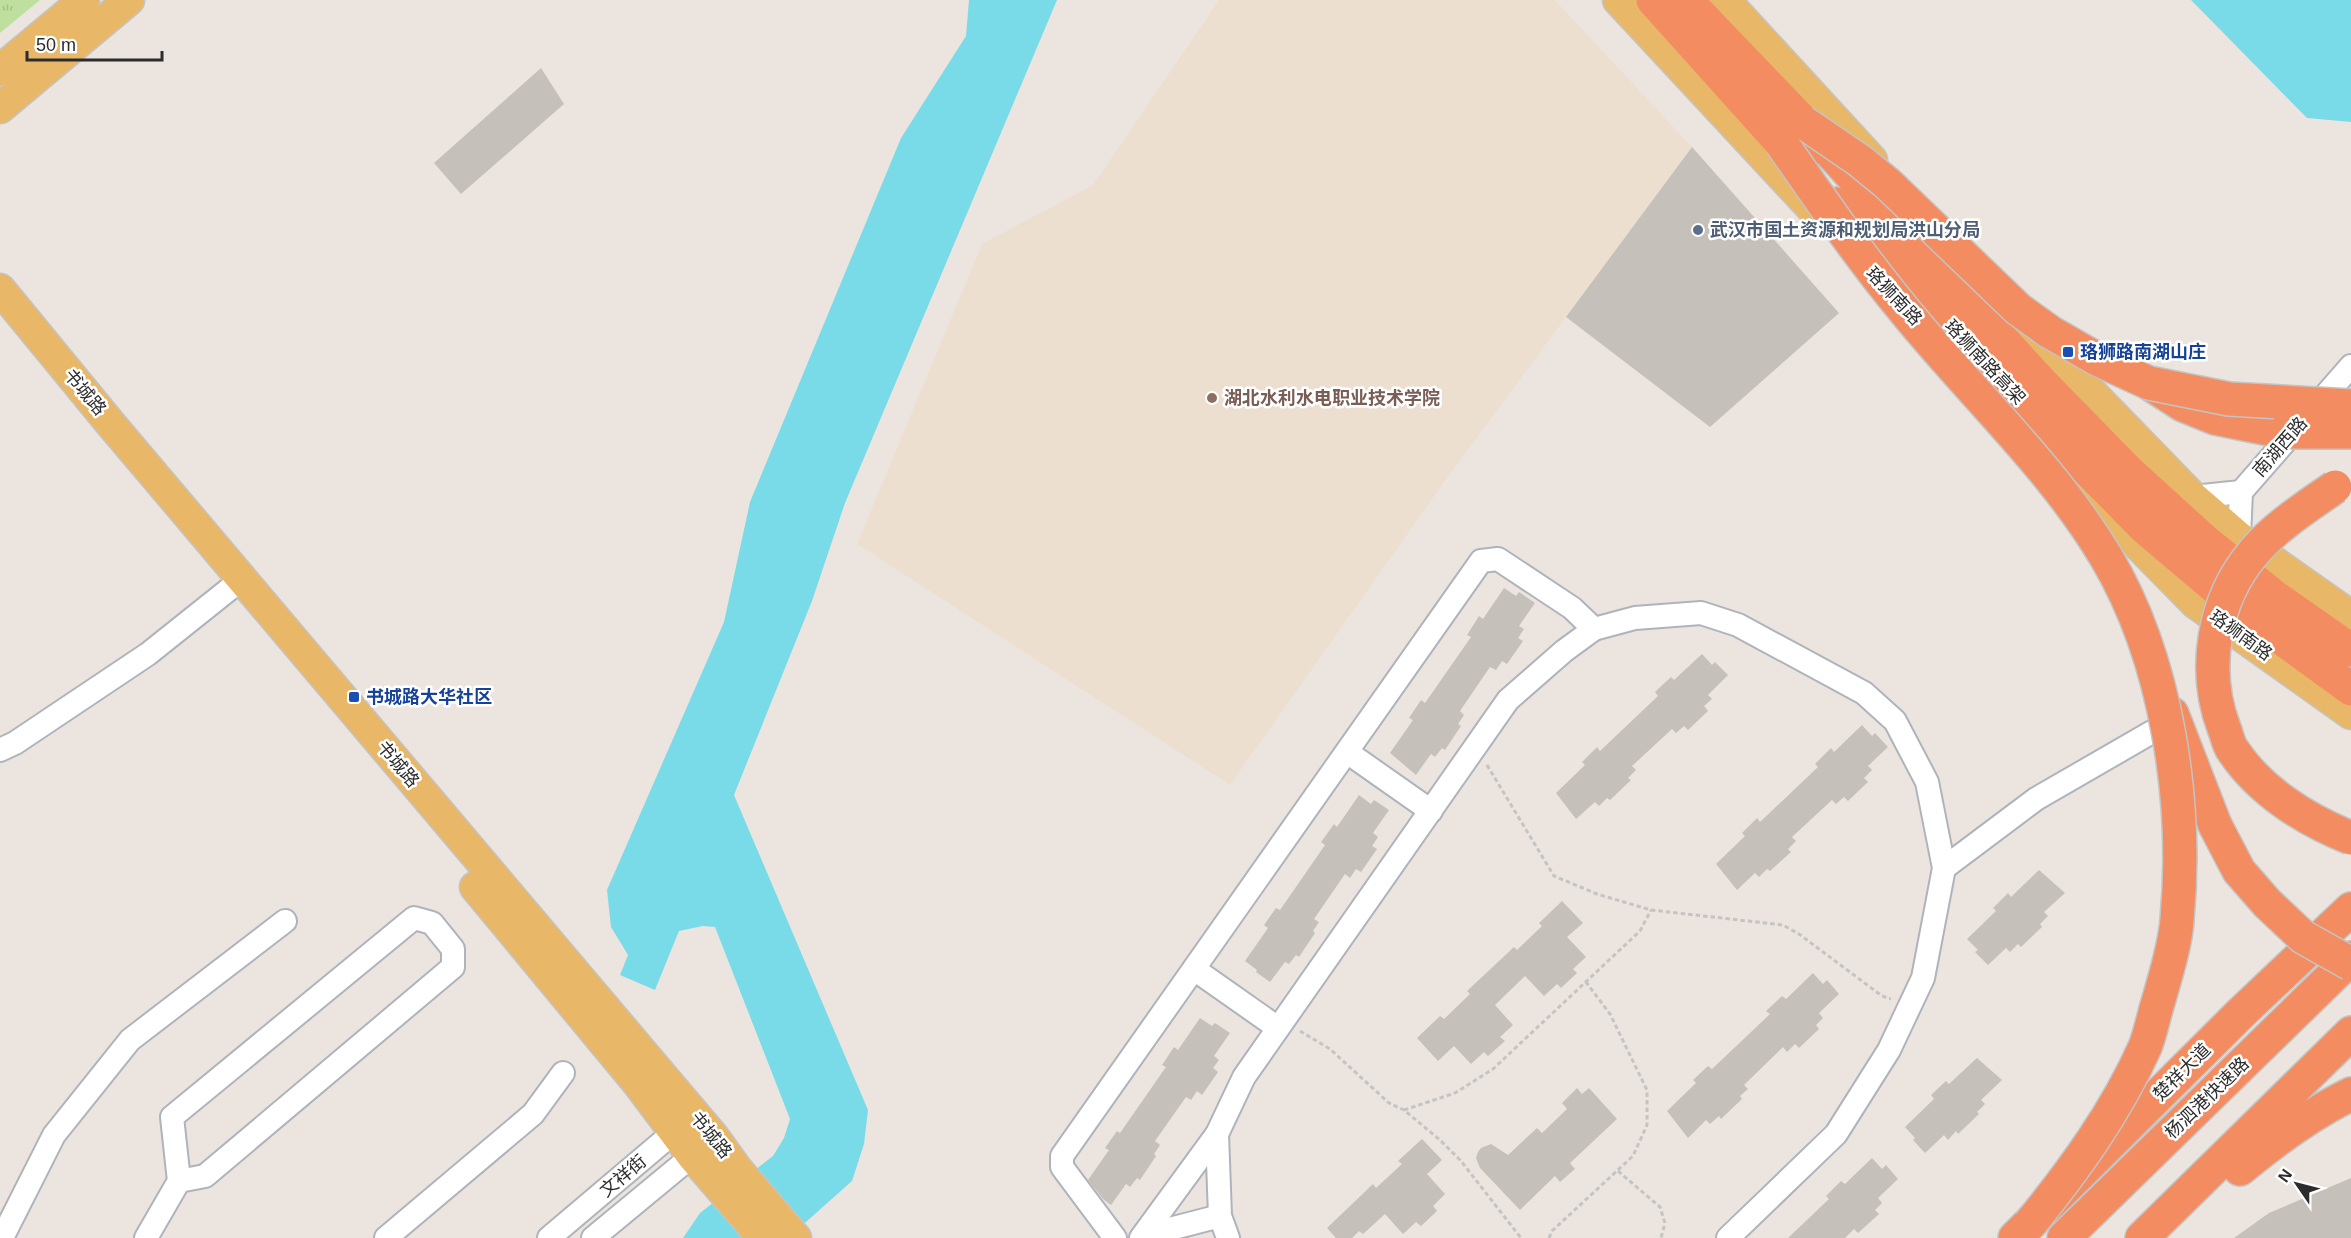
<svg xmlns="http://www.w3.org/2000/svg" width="2351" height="1238" font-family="Arial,'Noto Sans SC',sans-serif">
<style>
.education{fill:#eddfd0}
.park{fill:url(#park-tufts)}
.water{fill:#79dbe8}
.building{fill:#c5c0ba}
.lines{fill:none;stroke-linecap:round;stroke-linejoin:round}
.minor-casing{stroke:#afb3bb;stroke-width:26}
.major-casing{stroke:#c4c4c4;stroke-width:33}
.highway-casing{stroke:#c4c4c4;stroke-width:36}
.path{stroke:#c4c4c4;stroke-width:3;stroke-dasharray:4.5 3;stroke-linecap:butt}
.minor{stroke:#fff;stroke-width:22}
.major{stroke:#e8b768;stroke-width:30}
.highway{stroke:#f48c62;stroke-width:33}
.highway-bridge-casing{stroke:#c4c4c4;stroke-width:36;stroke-linecap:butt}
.highway-bridge{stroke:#f48c62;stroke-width:33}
.service-dot{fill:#5c6f8a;stroke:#fff;stroke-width:2}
.transit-dot{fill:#1a4fb4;stroke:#fff;stroke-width:2}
.education-dot{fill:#8d6e63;stroke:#fff;stroke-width:2}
.labels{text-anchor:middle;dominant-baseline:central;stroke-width:5;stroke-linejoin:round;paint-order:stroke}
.service-label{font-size:18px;font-weight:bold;fill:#4e5e75;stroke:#fff;text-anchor:start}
.street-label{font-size:18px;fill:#2c2c2c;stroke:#fff}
.transit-label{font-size:18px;font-weight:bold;fill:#164399;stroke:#fff;text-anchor:start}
.education-label{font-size:18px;font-weight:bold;fill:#785e54;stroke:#fff;text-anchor:start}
</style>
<defs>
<pattern id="park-tufts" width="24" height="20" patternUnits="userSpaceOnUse" patternTransform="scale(1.5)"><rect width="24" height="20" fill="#bfdf9f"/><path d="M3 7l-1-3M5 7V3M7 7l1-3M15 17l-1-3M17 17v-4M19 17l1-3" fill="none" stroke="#a4c089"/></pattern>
</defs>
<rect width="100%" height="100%" fill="#ece5df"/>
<path class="education" d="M1219,0H1555L1692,147L1447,478L1230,785L857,544L982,244L1093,185Z"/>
<path class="park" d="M0,0H40L0,33Z"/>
<g class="water">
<path d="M969,0H1057L845,503L812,601L734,795L868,1110L864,1144L852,1181L788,1238H683L700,1213L773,1156L784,1138L790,1119L715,927L703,926L679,931L655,990L620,975L628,955L611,927L607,890L724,622L750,502L901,138L966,36Z"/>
<path d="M2191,0H2351V122L2307,118Z"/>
</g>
<g class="building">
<path d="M541,68L564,104L461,194L434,163Z"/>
<path d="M1692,147L1839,313L1710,427L1566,317Z"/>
<path d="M1504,588L1516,596L1519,592L1535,603L1519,626L1524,629L1518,638L1523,641L1507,664L1502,661L1496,670L1490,667L1460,711L1464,715L1458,724L1461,726L1445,750L1442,748L1435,757L1431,754L1416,775L1390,753L1413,720L1409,718L1421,700L1425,703L1471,637L1467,635L1479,616L1483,619Z"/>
<path d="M1702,654L1712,665L1715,662L1728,675L1708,695L1712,699L1704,706L1708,711L1688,730L1684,726L1676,733L1672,729L1632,766L1636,770L1628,778L1631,780L1610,800L1607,798L1599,806L1595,802L1576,819L1556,793L1585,765L1582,762L1597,747L1600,751L1658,696L1655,692L1671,677L1674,680Z"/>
<path d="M1862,725L1872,736L1875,733L1888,747L1868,766L1872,770L1864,778L1868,782L1848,801L1844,797L1836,804L1832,800L1792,837L1796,841L1788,849L1791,852L1770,871L1767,869L1759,877L1755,873L1737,890L1716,864L1745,836L1742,833L1757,818L1760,822L1818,767L1815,764L1831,748L1834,752Z"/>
<path d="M1359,795L1371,804L1374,800L1389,810L1373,833L1378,837L1372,846L1377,849L1361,872L1356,869L1350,878L1345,874L1314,919L1319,922L1313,931L1315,933L1299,957L1296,955L1289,964L1285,962L1270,982L1256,972L1257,970L1245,961L1268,928L1264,925L1276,908L1280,910L1325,845L1321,842L1334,824L1337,827Z"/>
<path d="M2039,870L2065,893L2044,912L2048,916L2040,924L2042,927L2021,947L2018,944L2010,952L2006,948L1988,965L1975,952L1978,950L1967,939L1996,911L1993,908L2008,893L2011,897Z"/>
<path d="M1562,901L1583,923L1567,937L1586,957L1573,969L1577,973L1561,988L1557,984L1544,996L1525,976L1495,1005L1513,1025L1500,1037L1505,1041L1488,1056L1484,1052L1471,1064L1454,1046L1438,1061L1417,1038L1440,1016L1444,1019L1470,994L1467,991L1514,947L1517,950L1542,926L1539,923Z"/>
<path d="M1813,973L1823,984L1827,980L1839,994L1819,1013L1823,1018L1816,1025L1819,1029L1799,1048L1795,1044L1787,1052L1783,1047L1744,1085L1748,1089L1740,1096L1742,1099L1721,1119L1719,1116L1710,1124L1706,1120L1688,1138L1667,1111L1696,1083L1693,1080L1708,1066L1712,1069L1770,1014L1766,1011L1782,996L1786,999Z"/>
<path d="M1200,1018L1212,1026L1215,1023L1230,1033L1214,1056L1219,1060L1213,1068L1218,1072L1202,1095L1197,1091L1191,1100L1186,1097L1155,1141L1160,1145L1154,1154L1156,1156L1140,1180L1137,1178L1130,1187L1126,1184L1111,1205L1103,1199L1088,1180L1109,1150L1105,1148L1117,1131L1120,1133L1166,1067L1162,1065L1174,1047L1178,1050Z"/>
<path d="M1977,1058L2002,1080L1981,1100L1985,1104L1977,1112L1979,1114L1958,1134L1956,1131L1948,1140L1944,1135L1925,1153L1913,1140L1915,1138L1905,1127L1934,1099L1931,1095L1946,1081L1949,1084Z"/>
<path d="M1577,1088L1582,1094L1589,1088L1617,1119L1570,1163L1575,1169L1560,1182L1555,1176L1520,1210L1480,1168L1476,1158L1478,1152L1481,1148L1491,1144L1508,1155L1537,1128L1542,1133L1567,1109L1562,1103Z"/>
<path d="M1422,1139L1442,1160L1427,1174L1445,1194L1433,1206L1437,1211L1421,1226L1416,1222L1403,1234L1385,1214L1363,1234L1359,1231L1352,1238H1336L1327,1228L1373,1184L1376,1188L1402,1164L1398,1161Z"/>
<path d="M1872,1158L1882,1169L1886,1165L1898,1179L1878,1198L1882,1203L1875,1210L1879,1214L1858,1233L1854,1229L1845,1238H1788L1829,1199L1826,1196L1841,1181L1845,1184Z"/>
<path d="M2351,1178V1238H2234L2269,1213Z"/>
</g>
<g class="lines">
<defs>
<g id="minor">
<path d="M2193,497L2241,492L2351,366"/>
<path d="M2239,537L2241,492"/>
<path d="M0,750L15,743L148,654L242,579"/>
<path d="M1347,752L1431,811"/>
<path d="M1944,868L2036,799L2152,732"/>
<path d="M1194,969L1278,1028"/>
<path d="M1217,1134L1220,1216L1228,1238"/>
<path d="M1143,1236L1220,1216"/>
<path d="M2,1238L54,1135L130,1040L285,921"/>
<path d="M146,1238L179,1181L172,1117L414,918L432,923L453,949V967L205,1176L179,1181"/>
<path d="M386,1238L533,1114L563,1073"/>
<path d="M549,1238L673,1133L683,1121"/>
<path d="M593,1238L703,1147"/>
<path d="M1115,1238L1062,1167V1156L1481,561L1498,559L1572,608L1594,629"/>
<path d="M1141,1238L1217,1134L1244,1077L1508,700L1564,651L1594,629L1635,618L1701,613L1738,625L1864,693L1895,721L1927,782L1944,868L1923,978L1889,1050L1836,1134L1728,1238"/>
</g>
<g id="major">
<path d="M1618,0L1818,215"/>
<path d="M1725,0L1872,160"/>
<path d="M0,70L84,0"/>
<path d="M0,108L129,0"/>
<path d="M0,289L110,423L714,1137L737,1169L796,1238"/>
<path d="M2024,323L2193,497L2239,537L2351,616"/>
<path d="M2037,442L2195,603L2351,714"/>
<path d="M475,887L639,1085L693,1157L763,1238"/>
</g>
<g id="highway">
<path d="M1653,0L1802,166"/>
<path d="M1686,0L1803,122L2039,380L2129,472L2206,542L2275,597L2351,650"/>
<path d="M1837,204L2024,405L2145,528L2237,606L2351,689"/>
<path d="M2152,385L2183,405L2215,418L2284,432"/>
<path d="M2172,714L2215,825"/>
<path d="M2240,1169C2275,1140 2310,1114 2351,1094"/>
<path d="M2015,1238L2241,1013L2351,909"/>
<path d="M2064,1238L2351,958"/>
<path d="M2142,1238L2351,1033"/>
</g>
</defs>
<use href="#minor" class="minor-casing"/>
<use href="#major" class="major-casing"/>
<use href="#highway" class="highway-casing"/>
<g class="path">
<path d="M1487,765L1554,876L1597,894L1651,910L1783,925L1799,934L1882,996L1891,999"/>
<path d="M1300,1031L1330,1049L1389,1103L1404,1110L1440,1140L1461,1161L1521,1238"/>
<path d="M1404,1110L1455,1093L1493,1069L1640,931L1651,910"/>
<path d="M1618,1171L1660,1207L1665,1223L1661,1238"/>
<path d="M1549,1238L1552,1231L1633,1156L1647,1125V1090L1610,1014L1586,982"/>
</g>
<use href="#minor" class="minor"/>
<use href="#major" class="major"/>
<use href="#highway" class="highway"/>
<defs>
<g id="highway-bridge">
<path d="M1803,122L1860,161L1888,184L2018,309L2050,332L2097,359L2149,383L2229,399L2351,406"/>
<path d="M1782,144C1821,200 1860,257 1904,310C1971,393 2051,465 2106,557C2167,660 2188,801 2177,920C2175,946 2166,974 2159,999C2154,1014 2151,1032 2145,1047C2116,1112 2074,1170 2029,1225"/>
<path d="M2284,432H2351"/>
<path d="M2335,487C2308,506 2276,526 2254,552C2213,600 2202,670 2224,728C2227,735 2228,743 2232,749C2259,791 2306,820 2351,838"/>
<path d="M2215,825L2239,871L2267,903L2303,937L2351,964"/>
</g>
</defs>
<use href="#highway-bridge" class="highway-bridge-casing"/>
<use href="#highway-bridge" class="highway-bridge"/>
</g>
<circle class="service-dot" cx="1698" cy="230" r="6"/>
<g class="transit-dot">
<rect x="2062" y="346" width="12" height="12" rx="3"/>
<rect x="348" y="691" width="12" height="12" rx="3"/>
</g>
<circle class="education-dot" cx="1212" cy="398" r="6"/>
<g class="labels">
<g class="service-label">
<text x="1710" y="230">武汉市国土资源和规划局洪山分局</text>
</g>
<g class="street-label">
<text transform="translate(1894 296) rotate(47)">珞狮南路</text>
<text transform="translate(1985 362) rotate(47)">珞狮南路高架</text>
<text transform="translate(85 392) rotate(50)">书城路</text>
<text transform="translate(2280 447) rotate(-49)">南湖西路</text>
<text transform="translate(2241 635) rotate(36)">珞狮南路</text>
<text transform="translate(398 764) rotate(50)">书城路</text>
<text transform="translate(2182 1072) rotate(-45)">楚祥大道</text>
<text transform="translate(2207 1098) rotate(-44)">杨泗港快速路</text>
<text transform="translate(711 1135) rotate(51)">书城路</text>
<text transform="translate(623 1176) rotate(-40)">文祥街</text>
</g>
<g class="transit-label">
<text x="2080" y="352">珞狮路南湖山庄</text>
<text x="366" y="697">书城路大华社区</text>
</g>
<g class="education-label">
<text x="1224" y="398">湖北水利水电职业技术学院</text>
</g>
</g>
<g transform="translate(2297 1184) rotate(305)" stroke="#ffffff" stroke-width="4.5" paint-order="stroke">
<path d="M0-4.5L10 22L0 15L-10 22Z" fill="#2c2c2c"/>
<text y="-9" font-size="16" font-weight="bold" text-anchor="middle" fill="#2c2c2c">N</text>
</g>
<path d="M27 51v9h135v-9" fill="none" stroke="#2c2c2c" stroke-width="3"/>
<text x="36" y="51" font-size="18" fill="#2c2c2c" stroke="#ffffff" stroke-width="4.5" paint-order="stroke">50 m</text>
</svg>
